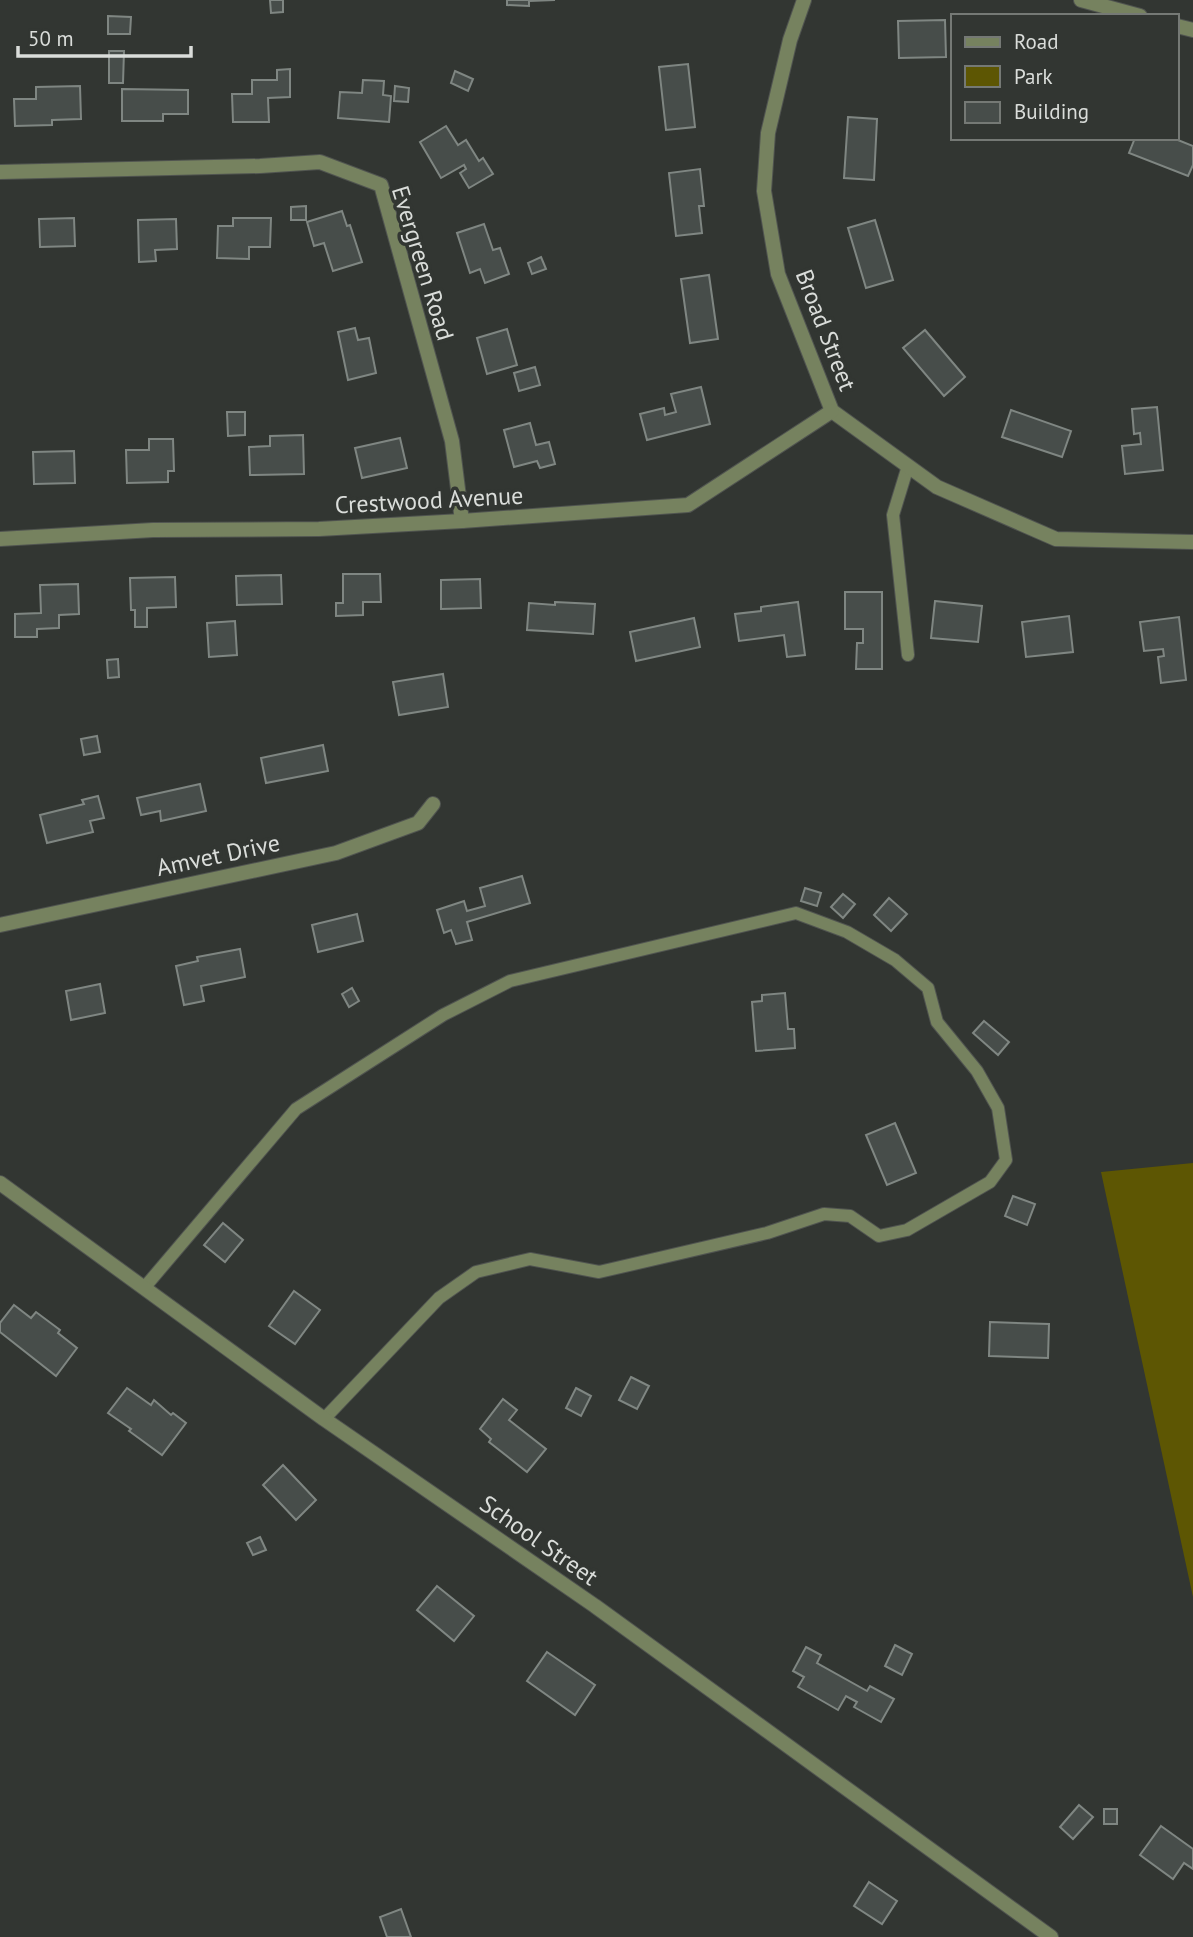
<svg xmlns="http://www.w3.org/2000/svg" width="1193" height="1937" font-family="'PT Sans',sans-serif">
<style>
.green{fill:#5d5603}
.building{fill:#474d4a;stroke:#7f8682;stroke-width:2}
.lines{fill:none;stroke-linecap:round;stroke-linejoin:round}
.service-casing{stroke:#505450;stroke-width:14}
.minor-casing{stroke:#505450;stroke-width:16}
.tertiary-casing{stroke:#505450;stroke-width:16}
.service{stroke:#76825f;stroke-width:12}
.minor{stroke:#76825f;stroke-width:14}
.tertiary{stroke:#76825f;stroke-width:14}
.labels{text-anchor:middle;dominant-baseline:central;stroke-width:7;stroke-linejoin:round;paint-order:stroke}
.street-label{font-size:24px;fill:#daddda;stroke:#323632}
</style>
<rect width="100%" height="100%" fill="#323632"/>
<path class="green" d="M1193,1163V1597L1101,1172Z"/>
<g class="building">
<path d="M270,0H283V12L271,13Z"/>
<path d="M507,0H555L529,1V6L507,5Z"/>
<path d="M108,16L131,17L130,34H108Z"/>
<path d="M945,20L946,57L899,58L898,21Z"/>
<path d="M109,51H124L123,83H109Z"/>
<path d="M688,64L695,127L666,130L659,67Z"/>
<path d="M290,69V97L268,98L269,122H233L232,94H252V80H277V70Z"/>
<path d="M455,71L473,79L468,91L451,83Z"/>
<path d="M363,80L384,81L383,95L391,96L389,122L338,118L340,92L362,93Z"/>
<path d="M80,86L81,119L52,120V125L15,126L14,99H36V87Z"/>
<path d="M395,86L409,88L408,102L394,101Z"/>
<path d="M122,89L188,90V114H163V121H122Z"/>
<path d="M848,117L877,119L874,180L844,178Z"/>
<path d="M446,126L458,145L466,140L479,161L483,158L493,174L469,188L460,173L466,169L464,165L441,178L420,142Z"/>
<path d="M1135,138H1173L1193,146V165L1188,176L1129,153Z"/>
<path d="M700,169L704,206H699L702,233L676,236L669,173Z"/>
<path d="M306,206V220H291V207Z"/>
<path d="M342,211L347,226L350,225L362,262L333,271L324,243L314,246L307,222Z"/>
<path d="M74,218L75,246L40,247L39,219Z"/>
<path d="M233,218H271L270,247H249V259L217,258L218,226H233Z"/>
<path d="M176,219L177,249L155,250L156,261L139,262L138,220Z"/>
<path d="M875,220L893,280L866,288L848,228Z"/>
<path d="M484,224L493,250L500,248L509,274L485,283L480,269L470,273L457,233Z"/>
<path d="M541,257L546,269L532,274L528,263Z"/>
<path d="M709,275L718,339L690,343L681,279Z"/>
<path d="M355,328L358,340L369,338L376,373L348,380L338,332Z"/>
<path d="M507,329L517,365L487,374L477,338Z"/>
<path d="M925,330L965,377L944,396L903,348Z"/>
<path d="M535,367L540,385L519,391L514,373Z"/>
<path d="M701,387L710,424L647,440L640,414L664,408L665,415L676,412L671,394Z"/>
<path d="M1157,407L1163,470L1125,474L1122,446L1141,444L1140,433L1134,434L1132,409Z"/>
<path d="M1011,410L1071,431L1062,457L1002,437Z"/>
<path d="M227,412H245V435L228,436Z"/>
<path d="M530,423L536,445L549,442L555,464L540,468L537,461L514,467L504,430Z"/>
<path d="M303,435L304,474L250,475L249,447L270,446V436Z"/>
<path d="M400,438L407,468L362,478L355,448Z"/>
<path d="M149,439H173L174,471H168V482L127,483L126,450H149Z"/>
<path d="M74,451L75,483L34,484L33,452Z"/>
<path d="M343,574H380L381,602H363V615L336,616V603H343Z"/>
<path d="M281,575L282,604L237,605L236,576Z"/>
<path d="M175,577L176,607L147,608V627H135V610H131L130,578Z"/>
<path d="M480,579L481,608L441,609V580Z"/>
<path d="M78,584L79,614L59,615V628L37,629V637H15V614L41,613L40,585Z"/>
<path d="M845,592H882V669H856L857,643H863V629H845Z"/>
<path d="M935,601L982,606L978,642L931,638Z"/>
<path d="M555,602L595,604L593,634L527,630L529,603L555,605Z"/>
<path d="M798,602L805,655L787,657L784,635L739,641L735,614L761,611V607Z"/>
<path d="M1069,616L1073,652L1026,657L1022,622Z"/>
<path d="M1179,617L1186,680L1161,683L1158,657L1164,656L1163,649L1144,651L1140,622Z"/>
<path d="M694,618L700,647L636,661L630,632Z"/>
<path d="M235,621L237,655L209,657L207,623Z"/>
<path d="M118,659L119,677L108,678L107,660Z"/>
<path d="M443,674L448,707L399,715L393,682Z"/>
<path d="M97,736L100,752L84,755L81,739Z"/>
<path d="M323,745L328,771L266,783L261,758Z"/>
<path d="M200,784L206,811L161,821L160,811L141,815L137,798Z"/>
<path d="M98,796L104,818L90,821L93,832L47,843L40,815L84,804L82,800Z"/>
<path d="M522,876L530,903L467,922L472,940L456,944L451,930L444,933L437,910L464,901L467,911L485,906L480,888Z"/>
<path d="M805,888L821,893L817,906L801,901Z"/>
<path d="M843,894L855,904L843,918L831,907Z"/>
<path d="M889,898L907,914L891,931L874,915Z"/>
<path d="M357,914L363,941L318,952L312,925Z"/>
<path d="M240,949L245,977L201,986L204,1001L184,1005L176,966L198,961L197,957Z"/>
<path d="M100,984L105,1013L71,1020L66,991Z"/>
<path d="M352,988L359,1001L349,1007L342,994Z"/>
<path d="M785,993L788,1029H794L795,1048L756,1051L752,1002L762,1001V995Z"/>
<path d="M984,1021L1009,1042L998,1055L973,1033Z"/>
<path d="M895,1123L916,1173L887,1185L866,1135Z"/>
<path d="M1013,1196L1035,1204L1027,1225L1005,1216Z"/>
<path d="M223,1223L243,1240L225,1262L204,1245Z"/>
<path d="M294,1291L320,1310L295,1344L269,1326Z"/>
<path d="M14,1305L31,1318L36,1312L60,1330L58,1333L77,1348L56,1376L0,1332V1323Z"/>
<path d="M990,1322L1049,1324L1048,1358L989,1356Z"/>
<path d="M631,1377L649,1386L637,1409L619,1400Z"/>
<path d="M127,1388L151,1405L154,1400L171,1415L173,1413L186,1423L162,1455L129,1431L131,1429L108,1413Z"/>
<path d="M576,1388L591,1396L581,1416L566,1408Z"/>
<path d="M503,1399L517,1410L509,1420L546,1449L527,1472L489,1442L491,1439L480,1429Z"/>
<path d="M283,1465L316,1500L296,1520L263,1485Z"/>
<path d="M260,1537L266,1550L253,1555L247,1543Z"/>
<path d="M437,1586L474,1616L454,1641L417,1610Z"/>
<path d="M895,1645L912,1654L902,1675L885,1666Z"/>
<path d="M806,1647L821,1655L817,1663L867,1691L870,1686L894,1699L881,1722L854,1707L857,1702L846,1696L838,1710L798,1687L804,1677L793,1671Z"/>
<path d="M547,1652L595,1685L575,1715L527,1681Z"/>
<path d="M1079,1805L1093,1817L1073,1839L1060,1827Z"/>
<rect x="1104" y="1809" width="13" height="15"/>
<path d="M1161,1826L1193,1849V1869L1184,1863L1173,1879L1140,1855Z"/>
<path d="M869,1882L897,1901L882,1924L854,1906Z"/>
<path d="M401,1909L411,1937H387L380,1917Z"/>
</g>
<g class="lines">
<defs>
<g id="service">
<path d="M908,466L893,515L908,655"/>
<path d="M144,1288L296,1109L443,1015L510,981L796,913L847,932L895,960L928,988L937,1022L977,1071L998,1108L1006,1160L990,1182L907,1230L879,1236L850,1216L824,1214L767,1233L599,1272L530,1259L476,1272L439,1298L324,1419"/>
</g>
<g id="minor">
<path d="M804,0L790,40L768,133L764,191L778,274L832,411L937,487L1056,539L1193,542"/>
<path d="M1081,0L1140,16"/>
<path d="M1177,26L1193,30"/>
<path d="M0,172L260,166L320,162L381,185L452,441L462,521"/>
<path d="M0,539L153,530L319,529L462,521L688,505L832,411"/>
<path d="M0,925L336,853L418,823L433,804"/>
</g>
<path id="tertiary" d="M0,1183L324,1419L595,1606L1051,1937"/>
</defs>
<use href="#service" class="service-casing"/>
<use href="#minor" class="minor-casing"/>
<use href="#tertiary" class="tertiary-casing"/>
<use href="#service" class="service"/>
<use href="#minor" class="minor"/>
<use href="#tertiary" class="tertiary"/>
</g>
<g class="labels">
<g class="street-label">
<text transform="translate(423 263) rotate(73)">Evergreen Road</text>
<text transform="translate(826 330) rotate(69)">Broad Street</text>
<text transform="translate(429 500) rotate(-3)">Crestwood Avenue</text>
<text transform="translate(218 855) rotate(-12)">Amvet Drive</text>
<text transform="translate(539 1540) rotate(35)">School Street</text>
</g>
</g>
<rect x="951" y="14" width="228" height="126" fill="#323632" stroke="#757975" stroke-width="2"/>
<rect x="965" y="37" width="35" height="10" fill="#76825f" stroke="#757975" stroke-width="2"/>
<text x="1014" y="49" font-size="21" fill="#daddda">Road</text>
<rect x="965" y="66" width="35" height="21" fill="#5d5603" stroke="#757975" stroke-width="2"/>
<text x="1014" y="84" font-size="21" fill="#daddda">Park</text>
<rect x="965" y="102" width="35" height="21" fill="#474d4a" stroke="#757975" stroke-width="2"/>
<text x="1014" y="119" font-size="21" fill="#daddda">Building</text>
<path d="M18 46v10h173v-10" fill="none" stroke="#daddda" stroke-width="3.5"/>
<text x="28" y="46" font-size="21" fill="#daddda" stroke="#323632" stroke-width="5" paint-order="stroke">50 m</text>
</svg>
